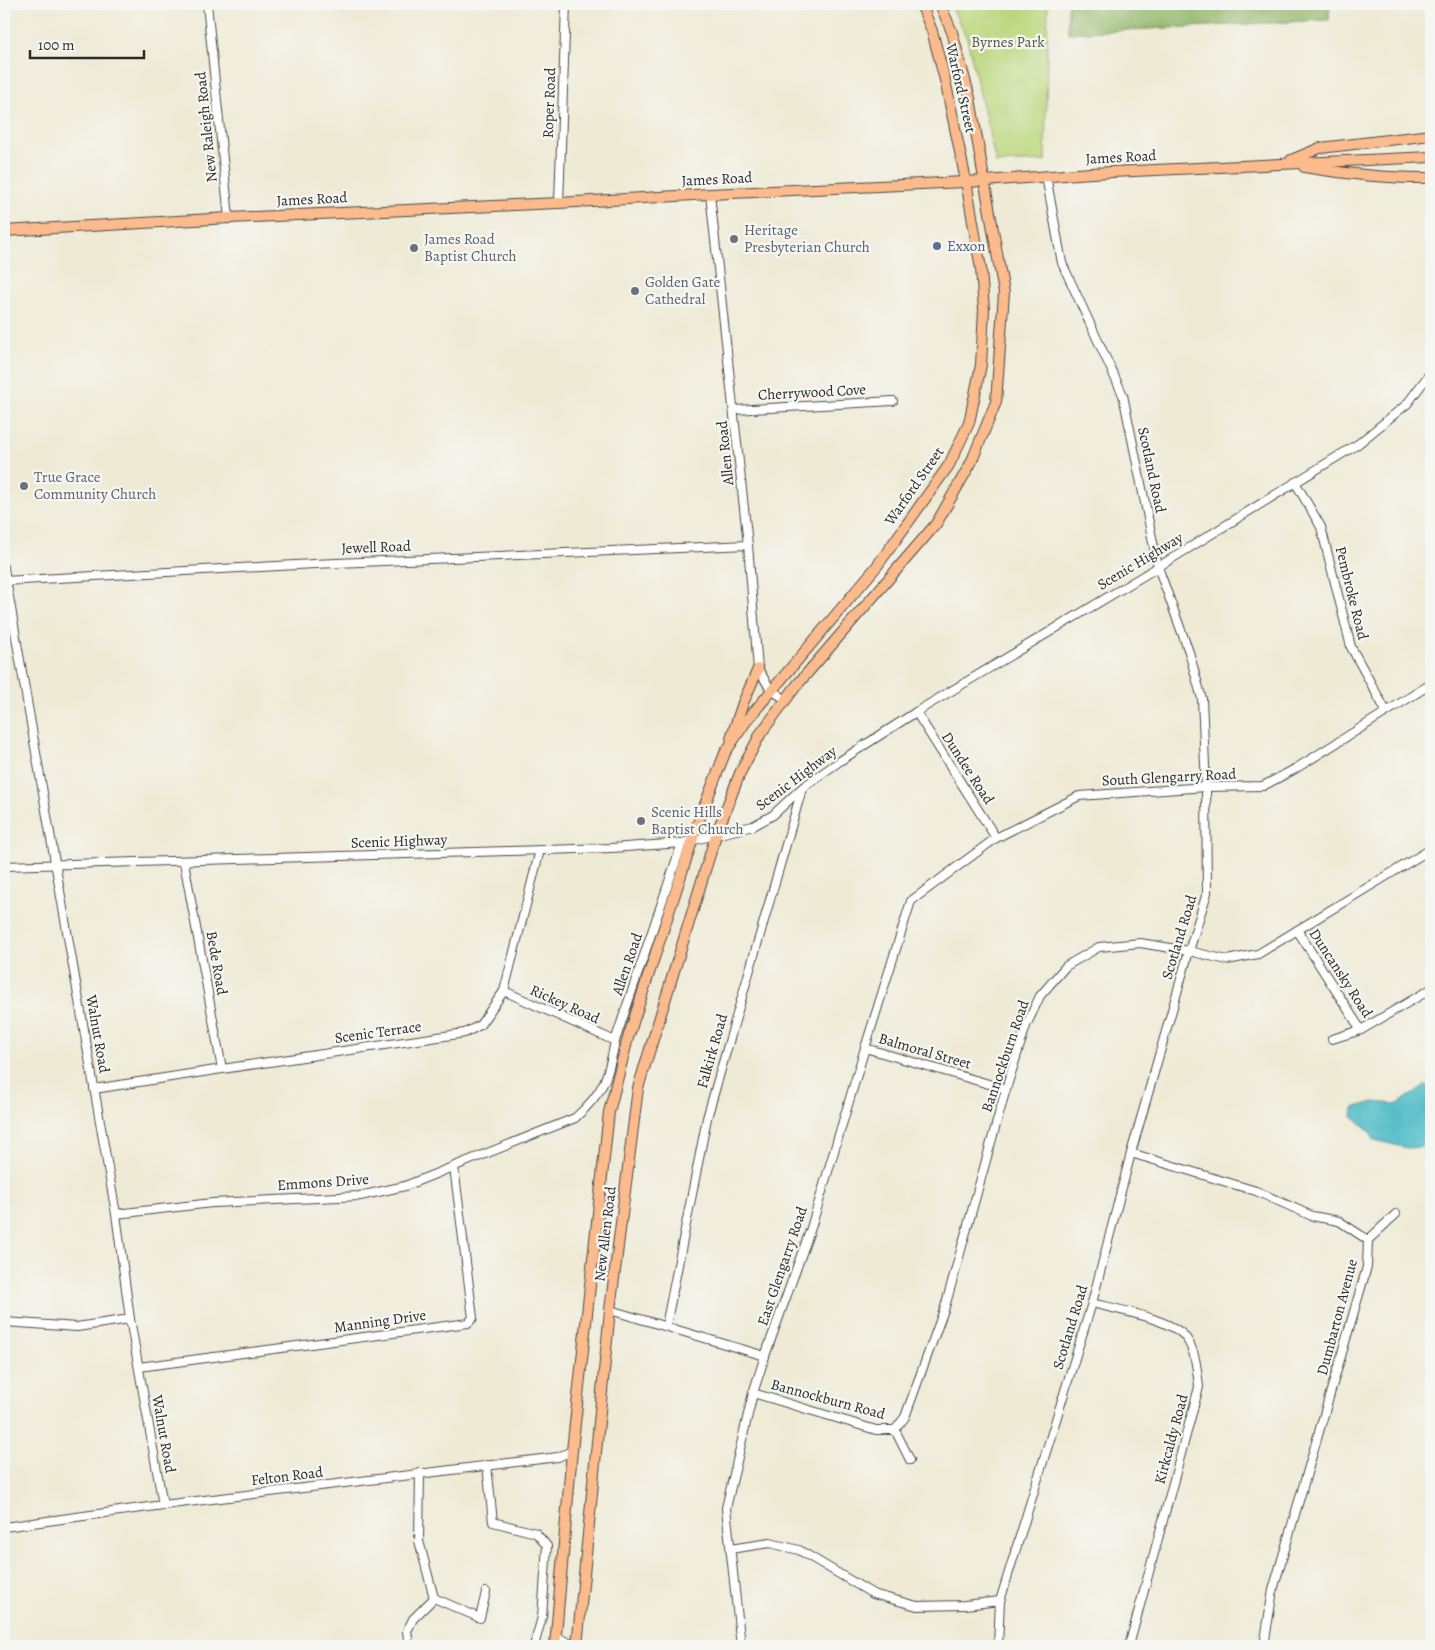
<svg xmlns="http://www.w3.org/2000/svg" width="1435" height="1650" font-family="Alegreya,serif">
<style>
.green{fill:#bbd77d;stroke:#738154}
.forest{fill:#94b86c;stroke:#60724c}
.water{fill:#4ebbc7;stroke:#3c7379}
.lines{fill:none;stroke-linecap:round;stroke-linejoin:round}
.minor-casing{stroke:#484844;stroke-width:10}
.major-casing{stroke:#484844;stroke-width:12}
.minor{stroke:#fff;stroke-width:8}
.major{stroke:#fbbb8d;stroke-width:10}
.worship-dot{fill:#6b7280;stroke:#f6f6f2;stroke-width:2}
.service-dot{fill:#5c6f8a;stroke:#f6f6f2;stroke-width:2}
.labels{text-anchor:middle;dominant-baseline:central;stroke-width:4.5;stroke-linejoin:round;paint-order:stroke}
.park-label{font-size:15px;fill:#4f5640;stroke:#f6f6f2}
.street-label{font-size:15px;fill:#2b2b2b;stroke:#f6f6f2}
.worship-label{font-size:15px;fill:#5b616d;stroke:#f6f6f2;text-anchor:start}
.service-label{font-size:15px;fill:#4e5e75;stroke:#f6f6f2;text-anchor:start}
</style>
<rect width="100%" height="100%" fill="#f6f6f2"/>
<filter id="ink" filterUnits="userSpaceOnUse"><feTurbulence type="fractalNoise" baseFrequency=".02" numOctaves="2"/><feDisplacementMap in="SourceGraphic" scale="10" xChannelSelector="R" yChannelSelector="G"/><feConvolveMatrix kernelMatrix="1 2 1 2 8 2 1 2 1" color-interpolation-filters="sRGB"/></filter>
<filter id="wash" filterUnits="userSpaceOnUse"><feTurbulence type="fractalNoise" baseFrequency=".0096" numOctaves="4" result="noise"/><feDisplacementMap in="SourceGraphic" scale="20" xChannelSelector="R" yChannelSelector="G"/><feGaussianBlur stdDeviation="1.12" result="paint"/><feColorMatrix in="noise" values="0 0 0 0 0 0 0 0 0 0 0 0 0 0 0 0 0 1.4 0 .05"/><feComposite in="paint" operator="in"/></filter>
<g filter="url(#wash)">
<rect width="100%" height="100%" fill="#eeead5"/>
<path class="green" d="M950,4H1048L1045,161L996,163L967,38Z"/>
<path class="forest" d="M1068,4H1330L1329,20L1068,33Z"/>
<path class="water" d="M1425,1085L1431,1087V1138L1422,1147L1407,1148L1374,1140L1369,1130L1352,1117L1353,1108L1373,1102L1398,1104Z"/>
</g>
<g filter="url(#ink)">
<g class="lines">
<defs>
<g id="minor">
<path d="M207,4L229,218"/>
<path d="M710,194L748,545L758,669L771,690L785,699"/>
<path d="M559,203L566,4"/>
<path d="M734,410L893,401"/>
<path d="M1295,482L1321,527L1351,647L1386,711"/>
<path d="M4,568L116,1214L130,1319L163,1505"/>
<path d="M4,581L314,564L748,545"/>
<path d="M916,712L996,838"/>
<path d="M184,862L222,1069"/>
<path d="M4,866L611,848L682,843L753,826L773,815L803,787L840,761L916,712L1158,567L1358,444L1407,404L1431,372"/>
<path d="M1297,930L1361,1030"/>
<path d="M504,991L615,1041"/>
<path d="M1332,1039L1361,1030L1431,989"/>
<path d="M865,1048L1006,1089"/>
<path d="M94,1089L222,1069L465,1033L480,1025L504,991L540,850"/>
<path d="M1131,1153L1256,1191L1312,1216L1339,1221L1368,1240"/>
<path d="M116,1214L212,1203L360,1196L405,1186L575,1118C604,1092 608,1078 615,1041L682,843"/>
<path d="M1368,1240L1396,1214"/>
<path d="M1092,1303C1115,1309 1173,1319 1186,1338C1196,1352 1197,1370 1199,1387L1129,1646"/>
<path d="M610,1310L765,1356"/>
<path d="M4,1322L77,1327L130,1319"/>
<path d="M666,1326L707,1118L802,789"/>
<path d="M139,1367L468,1323L473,1318L454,1167"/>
<path d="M753,1393L876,1430H895L910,1460"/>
<path d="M895,1430L905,1417L945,1307L1006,1089L1026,1026L1040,996L1066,966L1099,947L1140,943L1189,951L1227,960L1258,954L1431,849"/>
<path d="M487,1465L493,1522L536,1533L547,1546L542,1617L534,1646"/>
<path d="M420,1473L419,1541L434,1598"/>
<path d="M4,1527L163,1505L558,1457L572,1451"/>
<path d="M730,1549L770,1543L799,1550L873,1594L917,1606L965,1605L1000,1601"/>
<path d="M434,1598L480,1618L486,1592"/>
<path d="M556,1637L576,1646"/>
<path d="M409,1646L407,1631L413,1619L434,1598"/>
<path d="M741,1646L726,1508L753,1393L765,1356L811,1228L865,1048L911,901L996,838L1079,796L1206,787L1263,786L1295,769L1431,684"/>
<path d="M998,1646L1000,1601L1092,1303L1131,1153L1189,951L1207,893L1206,787L1202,699L1189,652L1158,567L1123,395L1062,263L1046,176"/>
<path d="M1264,1646L1273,1590L1367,1267L1368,1240"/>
</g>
<g id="major">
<path d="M1291,160L1320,148L1431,135"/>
<path d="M1304,167C1347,174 1388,179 1431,178"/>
<path d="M4,231L229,218L559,203L710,194L985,181L1091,173L1431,157"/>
<path d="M731,738L743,703L758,669"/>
<path d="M555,1646L572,1451L609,1112L628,1038L699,820L725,753L747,720L877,566L949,465L969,423L981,365L984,310L981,269L966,181L945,80L932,31L921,4"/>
<path d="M577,1646L610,1310L638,1088L716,835L740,773L761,733L797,685L936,524L971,463L996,402L1004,293L970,98L952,32L940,4"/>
</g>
</defs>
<use href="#minor" class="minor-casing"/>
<use href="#major" class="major-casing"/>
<use href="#minor" class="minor"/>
<use href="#major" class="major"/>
</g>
</g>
<g class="worship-dot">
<circle cx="734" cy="239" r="5"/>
<circle cx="414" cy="248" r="5"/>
<circle cx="635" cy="291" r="5"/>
<circle cx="24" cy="486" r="5"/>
<circle cx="641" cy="821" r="5"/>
</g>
<circle class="service-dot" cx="937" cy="246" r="5"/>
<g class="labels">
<g class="park-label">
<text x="1008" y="42">Byrnes Park</text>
</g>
<g class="street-label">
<text transform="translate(961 88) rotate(77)">Warford Street</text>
<text transform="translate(549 103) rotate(-88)">Roper Road</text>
<text transform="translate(206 127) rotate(-96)">New Raleigh Road</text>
<text transform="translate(1121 157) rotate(-3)">James Road</text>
<text transform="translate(717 179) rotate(-3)">James Road</text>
<text transform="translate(312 199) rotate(-3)">James Road</text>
<text transform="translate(812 392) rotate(-3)">Cherrywood Cove</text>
<text transform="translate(725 453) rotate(-96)">Allen Road</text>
<text transform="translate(1152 470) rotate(78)">Scotland Road</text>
<text transform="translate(914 486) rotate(-55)">Warford Street</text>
<text transform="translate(376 547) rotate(-2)">Jewell Road</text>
<text transform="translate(1140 561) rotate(-31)">Scenic Highway</text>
<text transform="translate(1352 593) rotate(76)">Pembroke Road</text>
<text transform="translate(968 768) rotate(57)">Dundee Road</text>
<text transform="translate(1169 777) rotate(-3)">South Glengarry Road</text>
<text transform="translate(796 778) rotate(-37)">Scenic Highway</text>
<text transform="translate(399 841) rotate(-2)">Scenic Highway</text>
<text transform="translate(1179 937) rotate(-73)">Scotland Road</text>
<text transform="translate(217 963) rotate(80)">Bede Road</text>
<text transform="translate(627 964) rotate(-71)">Allen Road</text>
<text transform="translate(1341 973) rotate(57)">Duncansky Road</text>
<text transform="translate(565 1004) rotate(24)">Rickey Road</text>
<text transform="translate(378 1032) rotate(-8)">Scenic Terrace</text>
<text transform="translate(98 1034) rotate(80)">Walnut Road</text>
<text transform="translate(712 1051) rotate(-74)">Falkirk Road</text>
<text transform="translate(925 1051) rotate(16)">Balmoral Street</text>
<text transform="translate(1005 1056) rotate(-71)">Bannockburn Road</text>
<text transform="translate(323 1182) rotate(-4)">Emmons Drive</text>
<text transform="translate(605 1234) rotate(-83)">New Allen Road</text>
<text transform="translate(782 1266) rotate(-71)">East Glengarry Road</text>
<text transform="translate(1337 1317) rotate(-75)">Dumbarton Avenue</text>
<text transform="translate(380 1321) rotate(-8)">Manning Drive</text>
<text transform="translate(1070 1327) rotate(-73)">Scotland Road</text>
<text transform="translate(828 1399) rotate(15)">Bannockburn Road</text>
<text transform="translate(164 1434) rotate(80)">Walnut Road</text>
<text transform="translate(1171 1439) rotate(-75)">Kirkcaldy Road</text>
<text transform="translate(287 1476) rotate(-7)">Felton Road</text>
</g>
<g class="worship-label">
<text x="744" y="230">Heritage<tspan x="744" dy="17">Presbyterian Church</tspan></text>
<text x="424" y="239">James Road<tspan x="424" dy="17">Baptist Church</tspan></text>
<text x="645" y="282">Golden Gate<tspan x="645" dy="17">Cathedral</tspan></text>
<text x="34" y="477">True Grace<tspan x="34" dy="17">Community Church</tspan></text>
<text x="651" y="812">Scenic Hills<tspan x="651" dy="17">Baptist Church</tspan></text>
</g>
<g class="service-label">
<text x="947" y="246">Exxon</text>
</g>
</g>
<rect width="1435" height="1650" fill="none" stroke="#f6f6f2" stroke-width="20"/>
<path d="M30 50v8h114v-8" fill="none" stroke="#2b2b2b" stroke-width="2.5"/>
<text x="38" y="50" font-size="15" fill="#2b2b2b" stroke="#f6f6f2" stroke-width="4" paint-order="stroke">100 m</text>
</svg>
